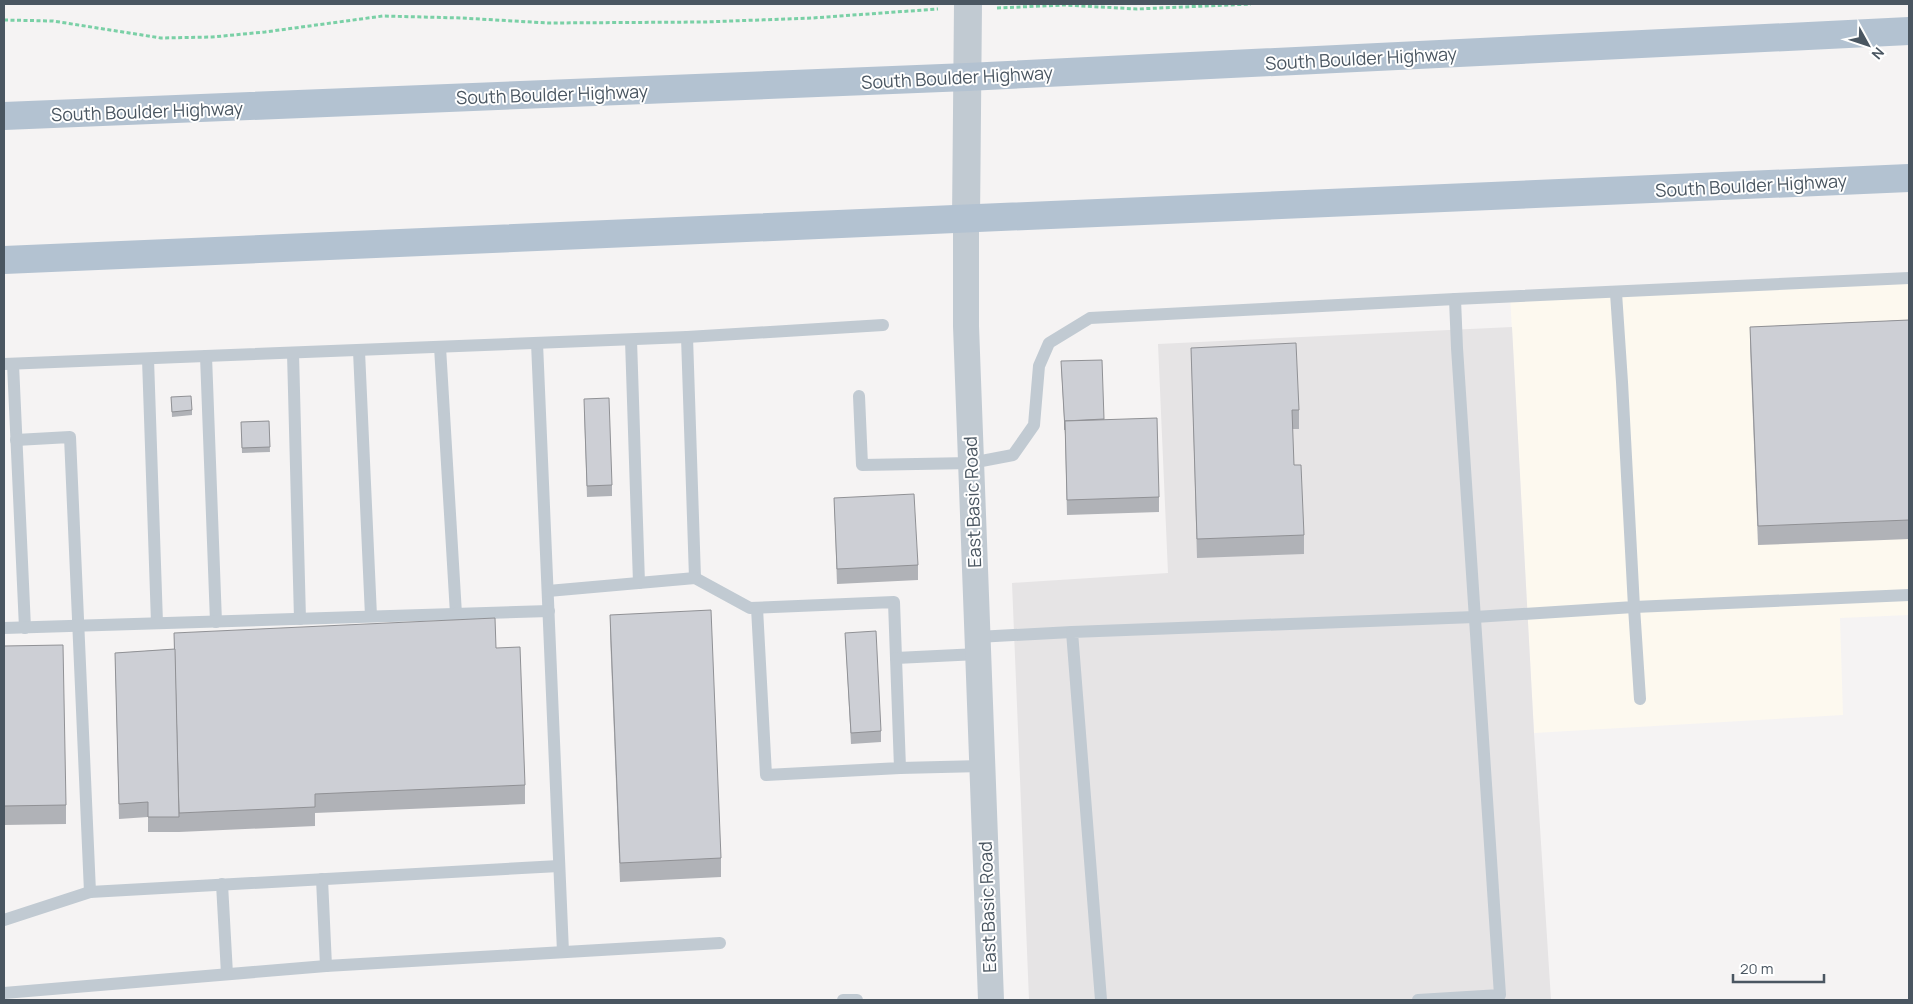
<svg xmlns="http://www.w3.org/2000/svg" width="1913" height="1004" font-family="Manrope,sans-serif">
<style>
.commercial{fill:#fdf9ef}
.education{fill:#e6e4e5}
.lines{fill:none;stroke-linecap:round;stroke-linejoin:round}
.path{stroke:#7ad0a6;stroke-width:3;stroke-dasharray:4 2.5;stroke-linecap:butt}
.service{stroke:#c1cad2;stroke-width:12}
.minor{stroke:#c1cad2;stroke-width:26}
.tertiary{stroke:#c1cad2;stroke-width:28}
.primary{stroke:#b3c2d1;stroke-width:28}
.wall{fill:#b0b2b7}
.building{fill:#cdcfd5;stroke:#909195}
.labels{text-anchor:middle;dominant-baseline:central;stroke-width:4;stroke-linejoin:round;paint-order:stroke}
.street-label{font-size:18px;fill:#4a5661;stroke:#fff}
</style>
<rect width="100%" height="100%" fill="#f5f3f3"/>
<path class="commercial" d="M1909,276V615L1840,618L1843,715L1534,733L1510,295Z"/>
<path class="education" d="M1512,327L1534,733L1551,1000H1029L1012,583L1168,573L1158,344Z"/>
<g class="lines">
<g class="path">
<path d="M997,8L1064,5L1137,9L1251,4"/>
<path d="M4,20L53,21L161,38L212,37L265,32L383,16L462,18L548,23L705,22L812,18L938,9"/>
</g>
<g class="service">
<path d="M687,337L695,578"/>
<path d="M631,340L639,583"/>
<path d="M537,343L563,952"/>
<path d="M440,347L456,614"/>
<path d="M359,351L371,616"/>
<path d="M293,353L300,619"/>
<path d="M206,356L216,622"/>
<path d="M148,359L157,623"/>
<path d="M4,364L687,337L883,325"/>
<path d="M13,364L25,628"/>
<path d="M859,396L862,465L971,463L1013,455L1034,425L1039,366L1049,343L1090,318L1455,299L1909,278"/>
<path d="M16,440L70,437L90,892"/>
<path d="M548,591L695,578L750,608L894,602L896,658L978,654"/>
<path d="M757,608L766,775L900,768L896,658"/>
<path d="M4,628L549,611"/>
<path d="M977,637L1072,632"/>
<path d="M1640,699L1634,607L1909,595"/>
<path d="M900,768L982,766"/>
<path d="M322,879L326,966"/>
<path d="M222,884L227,974"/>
<path d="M4,920L90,892L559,866"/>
<path d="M4,993L326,966L720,943"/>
<path d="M843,1000H857"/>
<path d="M1101,1000L1072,632L1475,617L1634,607L1622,382L1616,293"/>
<path d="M1418,1000L1500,995L1457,348L1455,299"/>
</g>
<path class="minor" d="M966,220V326L991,1000"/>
<path class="tertiary" d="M966,220L968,4"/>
<g class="primary">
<path d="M4,116L967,77L1909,31"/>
<path d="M4,260L1909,178"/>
</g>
</g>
<g class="wall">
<path d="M1909,320V539L1758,545L1750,346V327Z"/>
<path d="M1191,348L1299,410V429H1292L1294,465L1304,535V554L1197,558Z"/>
<path d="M1061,366L1104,419L1159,497V512L1067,515L1065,435Z"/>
<path d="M171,397L192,410V415L172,417Z"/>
<path d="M584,410L612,485V496L587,497Z"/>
<path d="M269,421L270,452L242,453L241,422Z"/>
<path d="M834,498L918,565V580L837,584Z"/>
<path d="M610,615L721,858V877L620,882L610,634Z"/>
<path d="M174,633L496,648L525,785V804L315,813V826L179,832H148V817L119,819L115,653L174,649Z"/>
<path d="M845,633L881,731V742L851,744Z"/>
<path d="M4,646L66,805V824L4,825Z"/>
</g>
<g class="building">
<path d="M1909,320V520L1758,526L1750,327Z"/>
<path d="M1296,343L1299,410H1292L1294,465H1301L1304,535L1197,539L1191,348Z"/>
<path d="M1102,360L1104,419L1065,421V430L1061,361Z"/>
<path d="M191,396L192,410L172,412L171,397Z"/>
<path d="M609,398L612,485L587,486L584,399Z"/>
<path d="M1157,418L1159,497L1067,500L1065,421Z"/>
<path d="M269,421L270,447L242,448L241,422Z"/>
<path d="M914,494L918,565L837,569L834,498Z"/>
<path d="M711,610L721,858L620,863L610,615Z"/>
<path d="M495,618L496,648L520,647L525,785L315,794V807L179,813L174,633Z"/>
<path d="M876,631L881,731L851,733L845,633Z"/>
<path d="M63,645L66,805L4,806V646Z"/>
<path d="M175,649L179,817H148V802L119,804L115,653Z"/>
</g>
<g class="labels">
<g class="street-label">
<text transform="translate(1361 58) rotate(-3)">South Boulder Highway</text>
<text transform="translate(957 77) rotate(-3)">South Boulder Highway</text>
<text transform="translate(552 94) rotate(-2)">South Boulder Highway</text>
<text transform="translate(147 111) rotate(-2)">South Boulder Highway</text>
<text transform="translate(1751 185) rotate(-3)">South Boulder Highway</text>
<text transform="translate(972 502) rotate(-92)">East Basic Road</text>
<text transform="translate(987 907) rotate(-92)">East Basic Road</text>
</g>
</g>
<rect width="1913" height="1004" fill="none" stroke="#4a5661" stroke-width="10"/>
<g transform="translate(1868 45) rotate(130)" stroke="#ffffff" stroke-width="4" paint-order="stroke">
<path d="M0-4L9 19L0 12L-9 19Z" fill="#4a5661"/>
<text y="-8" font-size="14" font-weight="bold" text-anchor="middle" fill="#4a5661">N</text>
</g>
<path d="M1733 974v8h91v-8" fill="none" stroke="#4a5661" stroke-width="2.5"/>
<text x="1740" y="974" font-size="15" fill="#4a5661" stroke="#ffffff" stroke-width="4" paint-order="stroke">20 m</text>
</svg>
